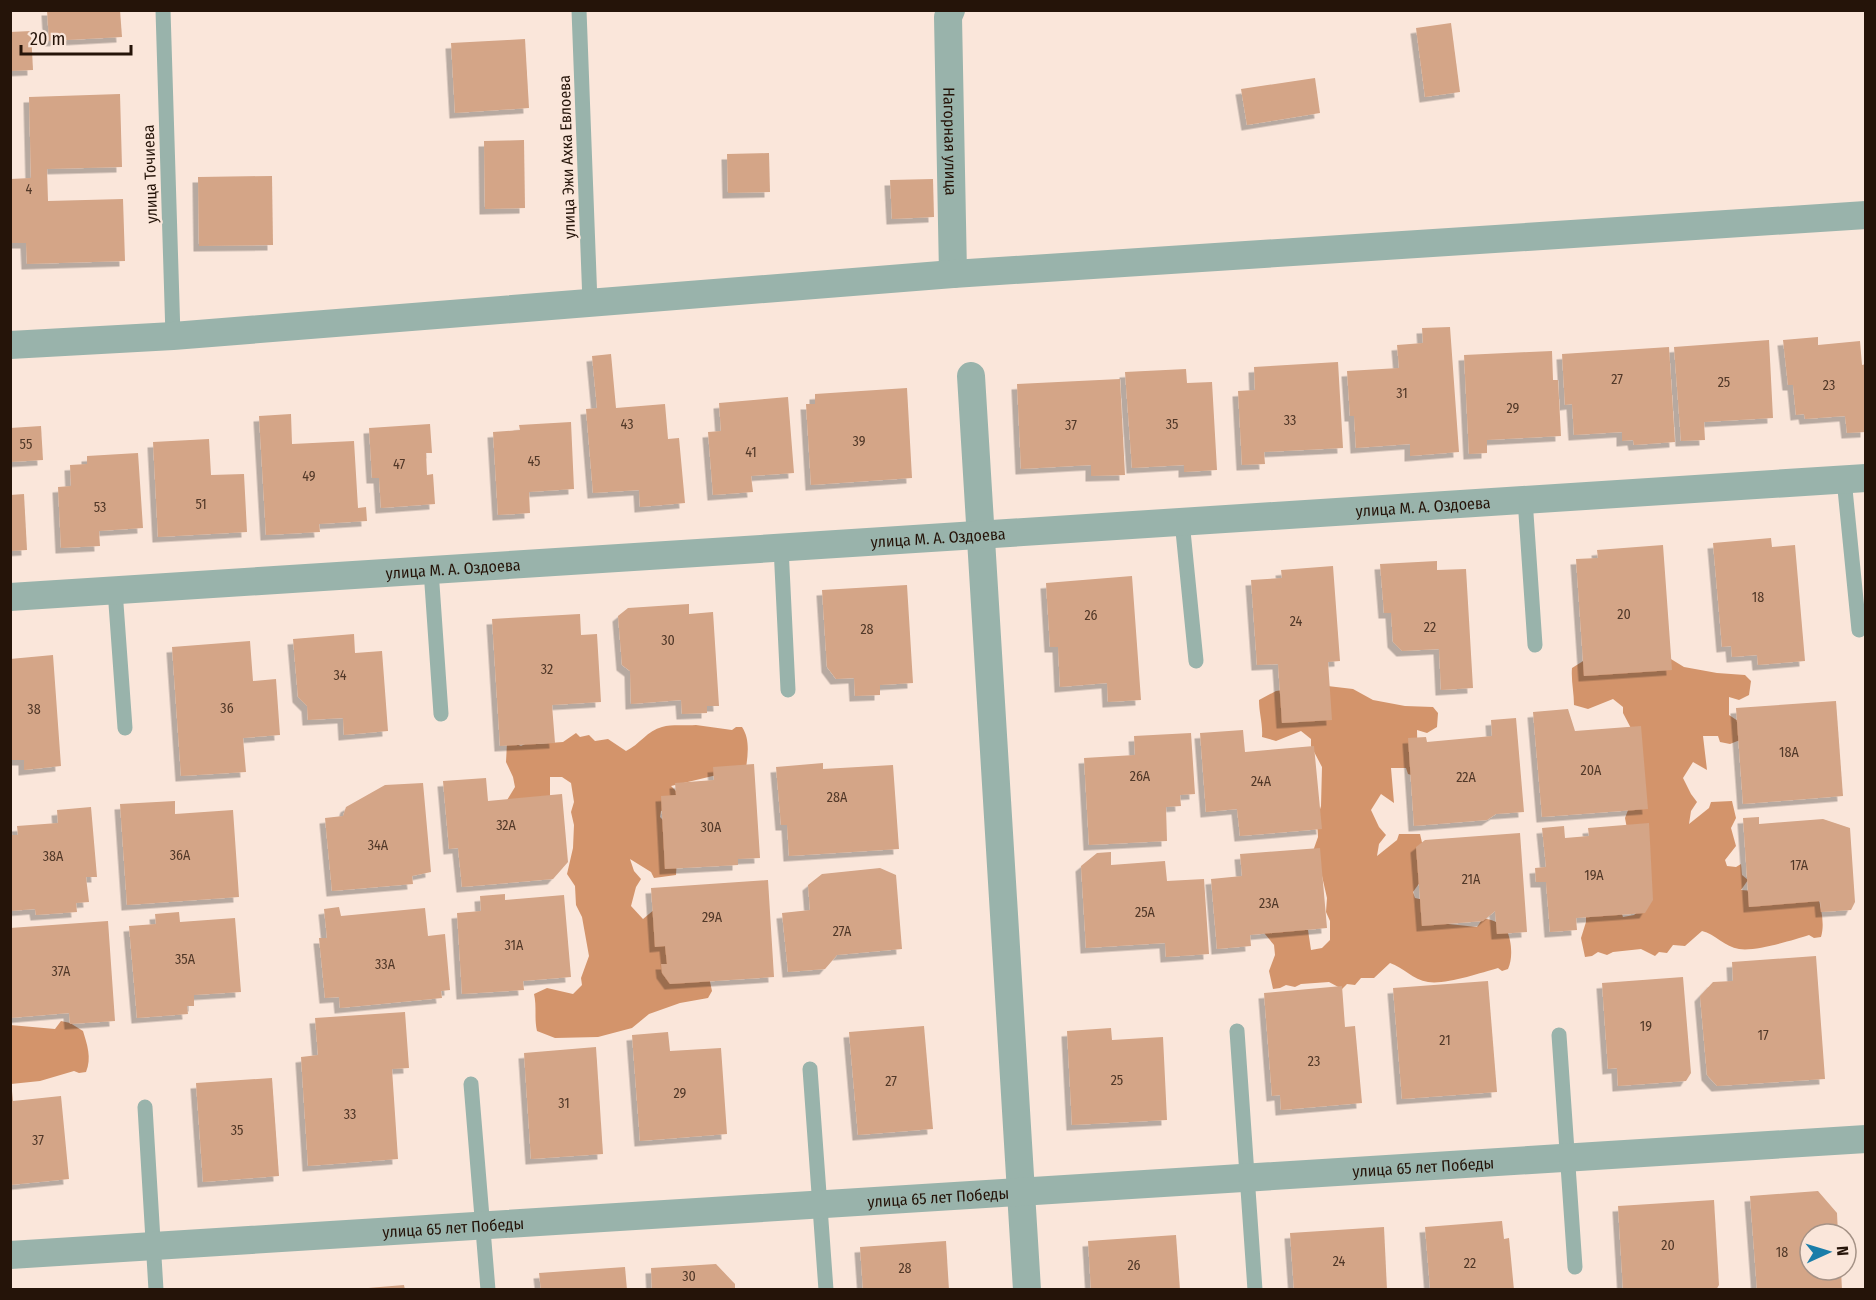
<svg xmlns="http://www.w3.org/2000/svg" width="1876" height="1300" font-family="'Fira Sans Condensed',sans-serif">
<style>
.forest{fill:#d3946b}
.building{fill:#d4a587;filter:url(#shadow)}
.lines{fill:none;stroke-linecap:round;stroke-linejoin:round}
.service{stroke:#99b3ab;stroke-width:15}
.minor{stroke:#99b3ab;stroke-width:28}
.labels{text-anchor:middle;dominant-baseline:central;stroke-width:4.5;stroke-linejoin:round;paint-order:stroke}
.number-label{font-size:14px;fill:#513828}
.street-label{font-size:16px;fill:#251409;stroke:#fae6da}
</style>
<defs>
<filter id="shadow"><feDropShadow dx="-5.5" dy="5.5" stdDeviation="0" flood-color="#0004"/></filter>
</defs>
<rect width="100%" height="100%" fill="#fae6da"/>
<g class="forest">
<path d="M1666,656L1684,667L1717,673L1745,675L1751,681L1749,695L1739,700L1729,697V715L1741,723L1740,740L1730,744L1720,742L1718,736H1703L1707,770L1693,762L1683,778L1691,794L1697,802L1691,811L1689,824L1709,808L1711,802L1732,801L1736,818L1731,828L1736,846L1725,860L1727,866L1736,867L1741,864L1742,875L1748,880L1741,890L1818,896C1821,909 1825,923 1821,937L1814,938L1809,935C1793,940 1755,952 1739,949C1725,947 1715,934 1702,931L1685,946L1673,945L1667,953L1659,952L1655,956L1641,949L1613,952L1607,955L1598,952L1592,956L1585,957L1581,938L1586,922V912L1620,909L1623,917L1634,915L1642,908L1625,818L1630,805L1634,734L1623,713V707L1613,699L1588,709L1574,705C1574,692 1571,681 1572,668L1588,658Z"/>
<path d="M1319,685L1353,689L1373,700L1405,706L1433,707L1438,713L1437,727L1427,733L1417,730L1418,777L1408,774L1406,768H1391L1394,803L1381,794L1371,810L1379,827L1386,835L1379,844L1377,856L1397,840L1399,834H1420L1424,851L1423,878L1413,892L1415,898L1424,900L1429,922L1477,927L1483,918C1491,920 1501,922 1506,929C1512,940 1513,959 1508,969L1502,971L1498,968C1480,973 1445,985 1428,982C1413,980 1403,967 1390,963L1374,978H1361L1355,985L1347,984L1342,989L1329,982L1301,984L1295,987L1286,985L1280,988L1273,989L1269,971L1275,955L1274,945L1260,928L1308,930L1311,950L1322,948L1330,940V921L1326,912L1327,898L1322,876L1313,851L1318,837L1317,819L1321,806L1322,767L1311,746V739L1301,731L1276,741L1262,737C1263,724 1259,713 1259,700L1276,691Z"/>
<path d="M696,725L732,730L736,727H742C750,739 748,754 746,768L671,786L680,795L670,808L661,811L660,817L673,830L677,857L676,875L654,878L651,872L630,859L634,871L641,879L636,887L631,906L643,919L655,909L672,941L709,977L712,991L708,998L680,1003L649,1014L632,1028L598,1037L555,1038L537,1031C534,1018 537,1007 534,994L547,988L573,994L582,985L581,978L589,956L582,917L576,905L575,886L567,874L573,848L574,825L571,812L574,802L571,783L562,777H550V797L504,805L515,787L513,777L506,762L507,743H514L521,746L529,742L536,744L563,742L576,733L580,737L589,735L595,741L608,739L626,751C639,745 648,730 662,727C672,724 686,726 696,725Z"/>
<path d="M61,1021L70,1023L83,1031C87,1044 92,1058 86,1072L79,1073L74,1071L40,1081L11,1084L10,1025L55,1029Z"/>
</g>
<g class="building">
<path d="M47,10H120L122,37L49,41Z"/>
<path d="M1451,23L1460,92L1425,97L1416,28Z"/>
<path d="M31,31L33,70L10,71V32Z"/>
<path d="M525,39L529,108L455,113L451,43Z"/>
<path d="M1315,78L1320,113L1247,125L1241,89Z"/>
<path d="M120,94L122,167L47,169L48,201L123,199L125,261L27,264L26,243H10V179L31,178L29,97Z"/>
<path d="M524,140L525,208L485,209L484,141Z"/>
<path d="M769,153L770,192L728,193L727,154Z"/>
<path d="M272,176L273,245L199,246L198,177Z"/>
<path d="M933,179L934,217L892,219L890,180Z"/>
<path d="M1450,327L1459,452L1410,456V444L1356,448L1354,416H1350L1347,371L1399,368L1397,345L1423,343L1422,328Z"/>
<path d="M1818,337V345L1860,341L1862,365L1866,364V432L1847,433L1845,416L1805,419L1804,414L1796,415L1793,385H1788L1783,340Z"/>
<path d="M1769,340L1773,418L1704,422L1705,440L1681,441L1674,347Z"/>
<path d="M1669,347L1675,442L1634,445L1633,440L1622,441V432L1574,435L1572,404L1565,405L1562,354Z"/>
<path d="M1552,351L1553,380H1558L1561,436L1487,440V453L1469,454L1464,355Z"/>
<path d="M611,354L616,408L665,404L668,439L679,438L685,503L640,507L639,490L593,493L586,409L597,408L592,356Z"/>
<path d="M1338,362L1343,448L1264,452L1265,464L1242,465L1238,391L1255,390L1254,367Z"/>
<path d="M1186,369L1187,383L1212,382L1217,470L1184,472V465L1132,468L1125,372Z"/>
<path d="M1120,379L1125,475L1091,476V465L1021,469L1017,384Z"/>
<path d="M907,388L912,478L811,485L806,404H815V394Z"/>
<path d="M788,397L794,473L751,476L753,492L713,495L708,432L721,431L719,403Z"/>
<path d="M291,414L292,444L354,441L358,508L366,507L367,521L319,524L320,532L266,535L259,416Z"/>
<path d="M571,422L574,489L529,492L530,513L498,515L493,432L520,430L519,425Z"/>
<path d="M430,424L432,453H426L427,475L433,474L435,504L381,508L379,478H372L369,428Z"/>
<path d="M41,426L43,460L10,462V428Z"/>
<path d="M209,439L211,475L244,474L247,532L158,537L153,442Z"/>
<path d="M138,453L143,528L99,531L100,546L61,548L58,487L71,486L70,465L87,464V456Z"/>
<path d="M24,494L27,550L10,551V495Z"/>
<path d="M1771,538L1772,547L1795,545L1805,661L1758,665L1757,655L1732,657L1731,646L1722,647L1713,543Z"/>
<path d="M1663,545L1672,670L1584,676L1576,559L1598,558L1597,550Z"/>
<path d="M1437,561V570L1466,569L1473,688L1441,690L1439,649L1402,651L1393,642L1391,613H1384L1380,564Z"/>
<path d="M1333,566L1340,661L1328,662L1332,720L1282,723L1278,664L1257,665L1251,580L1282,578L1281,570Z"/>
<path d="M1132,576L1141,700L1108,702L1107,683L1060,687L1058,647H1050L1046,583Z"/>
<path d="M907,585L913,683L880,685V695L855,696L854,678L836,679L827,667L822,590Z"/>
<path d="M689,604V614L713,612L719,706H707V713L682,714L681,700L631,704L630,671L622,665L618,616L628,608Z"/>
<path d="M580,614L581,635L597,634L601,702L552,705L555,743L500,746L492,619Z"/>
<path d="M354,634L355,653L382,651L388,731L344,735L343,718L308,720L307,706L298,697L293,639Z"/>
<path d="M250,641L253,681L276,679L280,735L243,738L246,772L181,776L172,647Z"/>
<path d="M53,655L61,766L24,770V760H10V659Z"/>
<path d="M1836,701L1843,796L1743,804L1736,708Z"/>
<path d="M1568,709L1575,731L1641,726L1648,809L1542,817L1533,712Z"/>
<path d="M1516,718L1524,812L1496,814L1487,820L1414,826L1408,738L1426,737L1427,742L1492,736L1491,720Z"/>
<path d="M1243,730L1245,752L1314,746L1322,829L1240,836L1237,809L1206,812L1200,733Z"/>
<path d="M1191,733L1195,794L1180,795L1181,806L1166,807L1167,841L1089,845L1084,758L1135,755L1134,736Z"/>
<path d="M823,763V769L893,765L899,849L789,856L787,825H781L776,767Z"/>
<path d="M754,764L760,858L738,859V865L665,869L661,796L676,795L675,783L714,780L713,767Z"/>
<path d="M486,778L488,801L562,794L568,862L553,879L462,887L458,848L449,849L443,781Z"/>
<path d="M423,783L431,872L412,876L413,884L332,891L325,818L343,816L346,807L385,785Z"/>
<path d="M175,801V814L233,810L239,897L127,905L120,804Z"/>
<path d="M91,807L97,877H86L89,902L76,903L77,912L36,915L35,909L10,911V835H18L17,826L58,823L57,810Z"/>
<path d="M1759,817V824L1823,819L1850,828L1855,902L1851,910L1821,912L1820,901L1749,907L1743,818Z"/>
<path d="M1649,823L1653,900L1645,913L1576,918L1577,930L1550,932L1546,882H1536L1535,868L1546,867L1542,828L1564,826L1565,838L1589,836L1588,828Z"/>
<path d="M1520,833L1527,932L1497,934L1495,911L1483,921L1422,926L1416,847L1425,840Z"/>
<path d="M1320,848L1327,928L1250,935L1251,946L1217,949L1211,879L1242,876L1240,854Z"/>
<path d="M1111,852V865L1165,861L1167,881L1204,879L1209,954L1166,957L1165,943L1086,948L1081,866L1097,853Z"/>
<path d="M880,868L896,875L902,949L837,955L825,969L788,972L782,913L810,910L808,885L822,874Z"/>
<path d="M768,880L774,977L670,984L662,973L661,964H667L665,946L655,947L651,888Z"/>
<path d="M505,894V900L564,895L571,977L523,981L524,990L462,994L457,913L481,911L480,896Z"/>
<path d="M339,907L341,916L425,908L428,936L445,934L450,990L441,991L442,998L340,1008L339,997L325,998L319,938H327L324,909Z"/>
<path d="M179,912L180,922L235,918L241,992L194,995V1006H187L188,1014L137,1018L129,926L156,924L155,914Z"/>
<path d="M108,921L115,1021L70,1024L69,1013L10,1018V928Z"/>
<path d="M1816,956L1825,1079L1717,1086L1707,1075L1700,996L1713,982L1733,981L1732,962Z"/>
<path d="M1683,977L1691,1073L1686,1081L1618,1086L1617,1068L1608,1069L1602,983Z"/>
<path d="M1488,981L1497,1092L1402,1099L1393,988Z"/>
<path d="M1342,986L1345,1027L1355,1026L1362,1103L1281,1110L1280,1095L1272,1096L1264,993Z"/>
<path d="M405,1012L409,1068L392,1069L398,1159L308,1166L301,1057L318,1055L315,1018Z"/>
<path d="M924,1026L933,1129L858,1135L849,1032Z"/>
<path d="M1111,1028L1112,1040L1163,1037L1167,1120L1072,1125L1067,1031Z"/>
<path d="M668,1032L670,1051L721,1048L727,1134L640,1141L632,1035Z"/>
<path d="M596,1047L603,1154L531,1159L524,1053Z"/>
<path d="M272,1078L279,1176L203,1182L196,1083Z"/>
<path d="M10,1091H12L13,1101L61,1096L69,1179L10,1185Z"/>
<path d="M1818,1191L1837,1213L1838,1234H1810V1270H1841L1842,1290H1757L1750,1196Z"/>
<path d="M1714,1200L1719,1285L1716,1290H1623L1618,1206Z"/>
<path d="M1502,1221L1504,1239L1509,1238L1514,1290H1433L1430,1288L1425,1227Z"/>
<path d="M1384,1227L1387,1290H1294L1290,1233Z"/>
<path d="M1176,1235L1180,1290H1091L1088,1241Z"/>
<path d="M946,1241L949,1290H863L860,1247Z"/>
<path d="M716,1264L735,1284V1290H652L651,1268Z"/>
<path d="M625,1267L627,1290H541L539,1273Z"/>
<path d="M404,1285L405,1290H369L368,1288Z"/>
</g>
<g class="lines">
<g class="service">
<path d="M163,10L173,336"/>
<path d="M579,10L590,303"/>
<path d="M1844,479L1859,630"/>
<path d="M1525,499L1535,645"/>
<path d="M1182,521L1196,661"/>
<path d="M781,547L788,690"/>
<path d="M431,570L441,714"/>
<path d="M115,590L125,728"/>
<path d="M1237,1031L1255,1290"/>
<path d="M1559,1035L1575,1267"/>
<path d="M810,1069L826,1290"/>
<path d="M471,1084L488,1290"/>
<path d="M145,1107L156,1290"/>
</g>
<g class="minor">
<path id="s1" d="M951,10L948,17L953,274"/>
<path d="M10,345L173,336L953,274L1866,215"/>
<path d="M971,376L1027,1290"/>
<path id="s2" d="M10,597L1866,478"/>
<path id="s3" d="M10,1255L1866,1139"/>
</g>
</g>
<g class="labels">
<g class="number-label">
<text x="29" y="189">4</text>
<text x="1617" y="379">27</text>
<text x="1724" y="382">25</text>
<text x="1829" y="385">23</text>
<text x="1402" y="393">31</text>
<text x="1513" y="408">29</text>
<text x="1290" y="420">33</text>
<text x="627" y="424">43</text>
<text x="1172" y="424">35</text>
<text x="1071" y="425">37</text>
<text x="859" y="441">39</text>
<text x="26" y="444">55</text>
<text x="751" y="452">41</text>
<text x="534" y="461">45</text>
<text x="399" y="464">47</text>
<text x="309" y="476">49</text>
<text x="201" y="504">51</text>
<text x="100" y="507">53</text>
<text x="1758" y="597">18</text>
<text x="1624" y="614">20</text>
<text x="1091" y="615">26</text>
<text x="1296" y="621">24</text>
<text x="1430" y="627">22</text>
<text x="867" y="629">28</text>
<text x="668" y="640">30</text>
<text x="547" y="669">32</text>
<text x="340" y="675">34</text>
<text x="227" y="708">36</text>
<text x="34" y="709">38</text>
<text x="1789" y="752">18А</text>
<text x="1591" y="770">20А</text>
<text x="1140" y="776">26А</text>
<text x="1466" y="777">22А</text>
<text x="1261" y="781">24А</text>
<text x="837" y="797">28А</text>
<text x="506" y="825">32А</text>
<text x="711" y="827">30А</text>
<text x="378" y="845">34А</text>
<text x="180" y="855">36А</text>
<text x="53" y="856">38А</text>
<text x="1799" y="865">17А</text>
<text x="1594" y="875">19А</text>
<text x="1471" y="879">21А</text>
<text x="1269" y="903">23А</text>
<text x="1145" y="912">25А</text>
<text x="712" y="917">29А</text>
<text x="842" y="931">27А</text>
<text x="514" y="945">31А</text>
<text x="185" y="959">35А</text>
<text x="385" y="964">33А</text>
<text x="61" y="971">37А</text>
<text x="1646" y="1026">19</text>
<text x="1763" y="1035">17</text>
<text x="1445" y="1040">21</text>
<text x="1314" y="1061">23</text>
<text x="1117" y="1080">25</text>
<text x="891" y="1081">27</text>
<text x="680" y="1093">29</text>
<text x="564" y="1103">31</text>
<text x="350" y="1114">33</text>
<text x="237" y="1130">35</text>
<text x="38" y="1140">37</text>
<text x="1668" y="1245">20</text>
<text x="1782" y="1252">18</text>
<text x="1339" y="1261">24</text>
<text x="1470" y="1263">22</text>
<text x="1134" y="1265">26</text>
<text x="905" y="1268">28</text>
<text x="689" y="1276">30</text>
</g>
<g class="street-label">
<text stroke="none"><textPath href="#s1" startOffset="132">Нагорная улица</textPath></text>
<text transform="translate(567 157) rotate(-92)">улица Эжи Ахка Евлоева</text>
<text transform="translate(150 174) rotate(-92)">улица Точиева</text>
<text stroke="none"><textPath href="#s2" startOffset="1416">улица М. А. Оздоева</textPath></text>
<text stroke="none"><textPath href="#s2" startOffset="930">улица М. А. Оздоева</textPath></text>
<text stroke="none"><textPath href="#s2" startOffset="444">улица М. А. Оздоева</textPath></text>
<text stroke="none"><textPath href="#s3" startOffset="1416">улица 65 лет Победы</textPath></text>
<text stroke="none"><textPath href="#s3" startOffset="930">улица 65 лет Победы</textPath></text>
<text stroke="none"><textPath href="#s3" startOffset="444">улица 65 лет Победы</textPath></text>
</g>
</g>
<rect width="1876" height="1300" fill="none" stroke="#251409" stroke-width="24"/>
<g transform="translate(1828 1252) rotate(86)"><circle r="28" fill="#fae6da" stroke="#a59286" stroke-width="1.5"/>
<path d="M0-4.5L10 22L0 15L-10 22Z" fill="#1a7da9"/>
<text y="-9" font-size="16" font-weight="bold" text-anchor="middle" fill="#251409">N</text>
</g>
<path d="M21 45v9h110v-9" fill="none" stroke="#251409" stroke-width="3"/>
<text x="30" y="45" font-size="18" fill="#251409" stroke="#fae6da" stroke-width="4.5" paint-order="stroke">20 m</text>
</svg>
